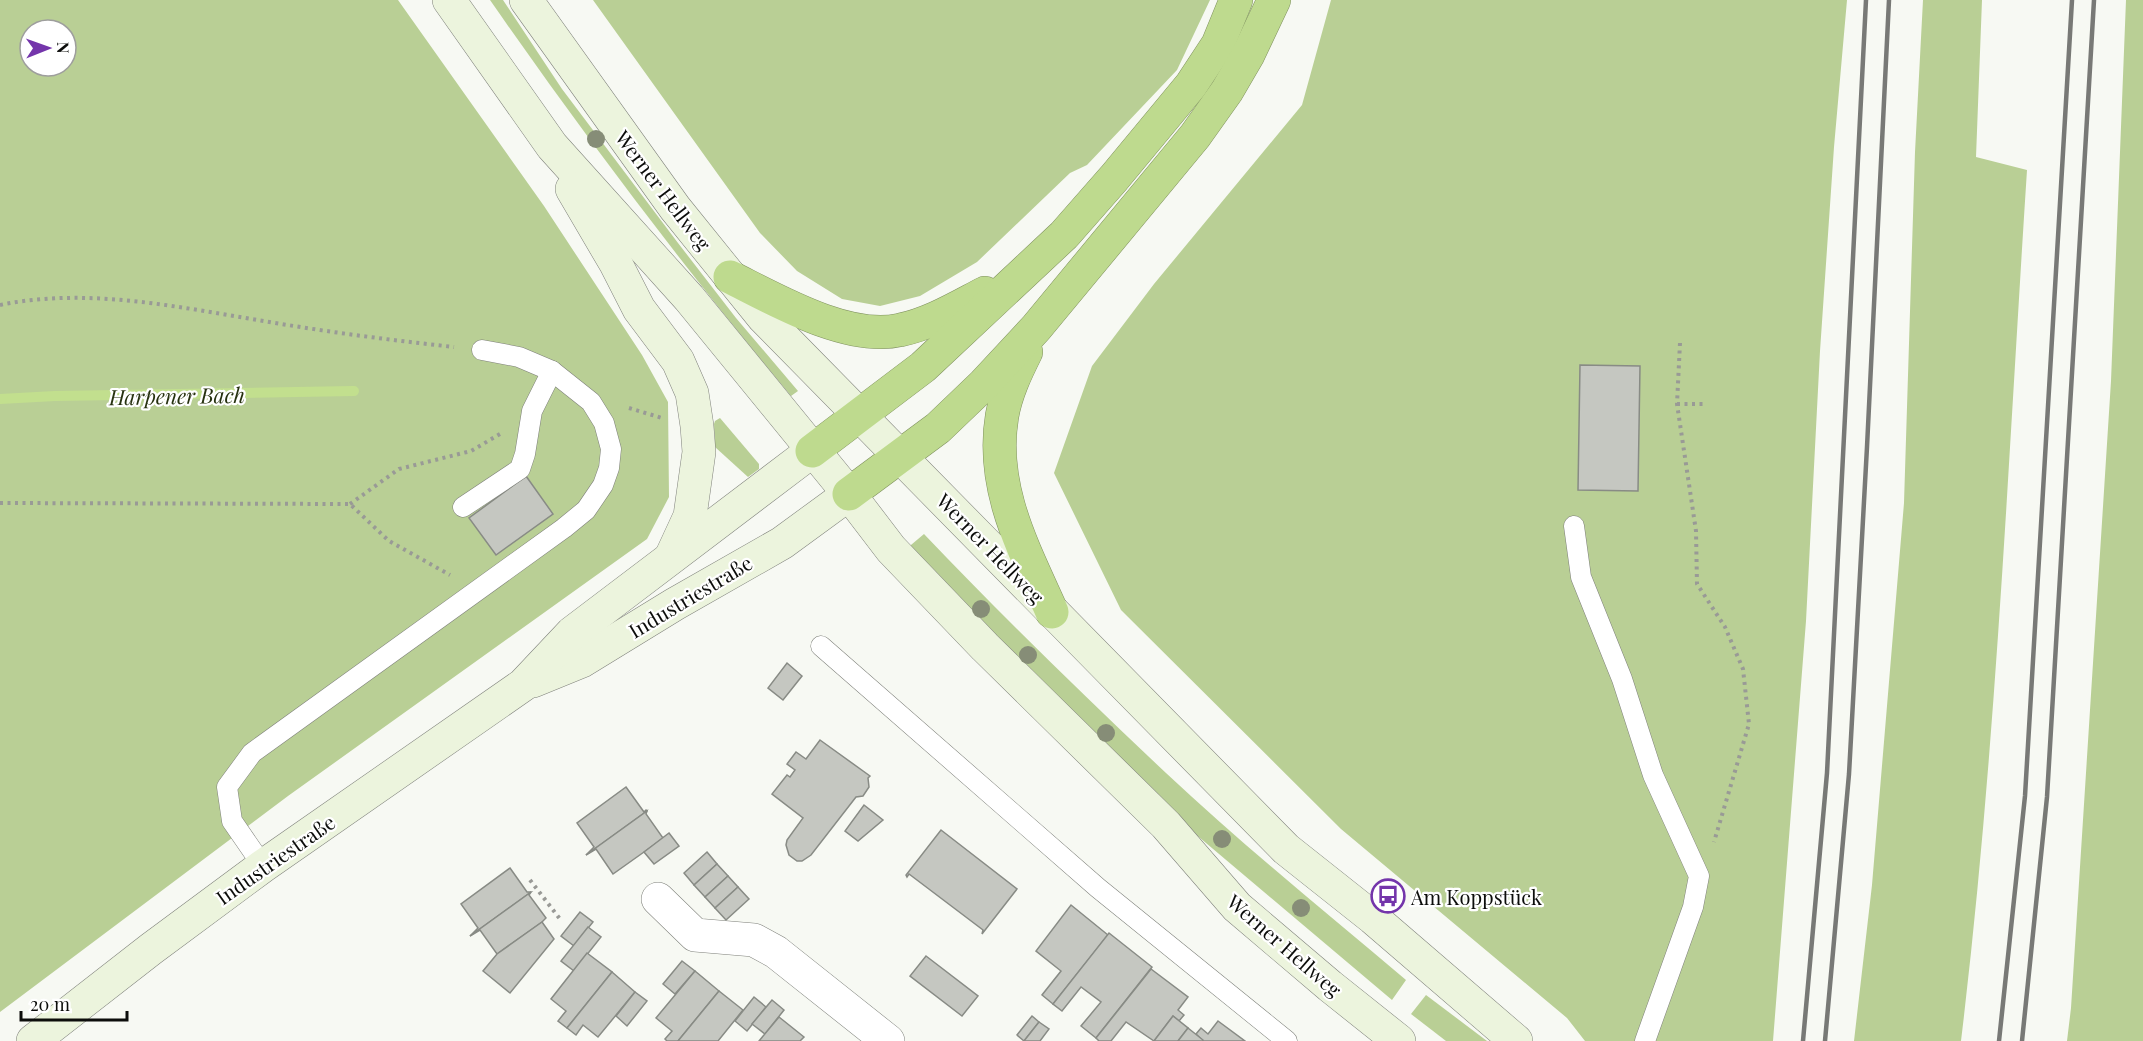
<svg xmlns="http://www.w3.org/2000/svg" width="2143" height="1041" font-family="'Playfair Display',serif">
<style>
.green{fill:#b9cf95;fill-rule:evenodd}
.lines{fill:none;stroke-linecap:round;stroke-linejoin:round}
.stream{stroke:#c2df8e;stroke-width:10}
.building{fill:#c5c7c1;stroke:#888b85;stroke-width:1.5}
.lane-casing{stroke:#7f817b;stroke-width:21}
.street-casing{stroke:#7f817b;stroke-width:34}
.secondary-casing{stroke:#7f817b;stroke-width:34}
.highway-casing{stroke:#809260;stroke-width:34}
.path{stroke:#999a96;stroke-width:4;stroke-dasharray:3 4.5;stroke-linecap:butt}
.lane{stroke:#fff;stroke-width:20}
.street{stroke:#fff;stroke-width:33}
.secondary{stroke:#ecf4dd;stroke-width:33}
.highway{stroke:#beda8e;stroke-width:33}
.rail{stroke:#787976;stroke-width:4.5}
.tree{fill:#868d77}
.labels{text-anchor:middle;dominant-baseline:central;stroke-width:4.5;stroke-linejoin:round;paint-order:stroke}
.street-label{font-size:20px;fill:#0c0d0b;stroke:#fff}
.poi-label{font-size:20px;fill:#0c0d0b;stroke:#fff;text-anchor:start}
.water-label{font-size:21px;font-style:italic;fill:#26310f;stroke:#fff}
</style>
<rect width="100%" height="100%" fill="#f7f9f3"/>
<g class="green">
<path d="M0,0H398L544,206L642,355L668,402L669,497L647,539L288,796L0,1012ZM30,30H66V66H30Z"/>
<path d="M490,0H503L562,89L678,243L736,318L798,391L791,396C685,269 585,137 490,0Z"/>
<path d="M593,0H1210L1177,70L1087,165L1070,173L977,262L920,296L880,306L842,299L797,271L760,233Z"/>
<path d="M1331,0H1847L1834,147L1820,351L1806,621L1773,1041H1585L1567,1018L1341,829L1121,610L1054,473L1092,366L1154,284L1302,105Z"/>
<path d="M1923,0H1982L1976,157L2027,170C2008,461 1996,752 1961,1041H1854L1872,885L1904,503L1915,152Z"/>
<path d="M2126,0H2143V1041H2067L2071,1008L2111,381Z"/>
<path d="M720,418L759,464V469L748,477L715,447L714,424L715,421Z"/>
<path d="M924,534C1002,616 1083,695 1166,773C1243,845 1325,912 1406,980L1392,1000L1161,805L905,550Z"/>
<path d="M1426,995L1487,1041H1446L1411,1014Z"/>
</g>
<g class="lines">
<path class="stream" d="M0,399L55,396L354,391"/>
</g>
<g class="building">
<path d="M1580,365L1640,366L1638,491L1578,490Z"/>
<path d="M526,476L553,514L496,555L469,518Z"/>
<path d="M787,663L802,676L783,700L768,688Z"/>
<path d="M820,740L870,776L868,778L869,787L863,796L856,797L811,855L802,861H797L789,855L786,845L787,840L803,818L772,794L787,775L790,777L795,770L787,764L796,752L806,759Z"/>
<path d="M626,787L644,812L646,810L647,811L586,855L594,847L577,823Z"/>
<path d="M864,805L883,820L858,841L845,831Z"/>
<path d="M647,811L646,814L663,838L644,852L613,874L596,849L586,855Z"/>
<path d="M941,830L1017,889L982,934L983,930L909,874L907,877L906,875Z"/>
<path d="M669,833L679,846L654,864L644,852Z"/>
<path d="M707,852L717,864L694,885L684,873Z"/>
<path d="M717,864L728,876L705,897L694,885Z"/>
<path d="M510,868L527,892H531L470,936L478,928L461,904Z"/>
<path d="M728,876L738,887L715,908L705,897Z"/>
<path d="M738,887L749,899L726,920L715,908Z"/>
<path d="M531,892L529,895L546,918L542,922L497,954L480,930L470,936Z"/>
<path d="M1071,905L1108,935L1053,1004L1042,995L1061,971L1036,951Z"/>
<path d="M580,912L593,922L574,946L561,936Z"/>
<path d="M542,922L554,939L510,993L483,971L497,954Z"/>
<path d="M588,927L601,937L574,971L561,961Z"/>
<path d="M1109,933L1152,967L1096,1038L1081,1026L1101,1002L1081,987L1062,1011L1053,1004Z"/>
<path d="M587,953L612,972L567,1028L558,1021L566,1011L551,999Z"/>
<path d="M926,956L978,996L962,1016L910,976Z"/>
<path d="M682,961L695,971L675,994L663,984Z"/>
<path d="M1151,969L1188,997L1178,1010L1184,1015L1179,1021L1173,1016L1154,1041L1126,1022L1111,1041H1099L1096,1038Z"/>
<path d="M695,971L719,991L678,1041H667L665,1039L672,1031L656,1018Z"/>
<path d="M612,972L635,992L598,1037L583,1025L576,1035L567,1028Z"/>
<path d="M719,991L743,1010L718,1041H678Z"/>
<path d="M635,992L647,1001L627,1026L616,1016Z"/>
<path d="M754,997L766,1007L747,1031L735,1021Z"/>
<path d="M772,1000L784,1010L765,1034L752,1024Z"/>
<path d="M1032,1016L1039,1022L1024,1041L1017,1035Z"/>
<path d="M1173,1016L1188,1028L1178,1041H1154Z"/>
<path d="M779,1017L804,1037L800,1041H759Z"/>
<path d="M1218,1021L1245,1041H1203L1196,1034L1201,1028L1208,1034Z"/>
<path d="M1039,1022L1049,1029L1040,1041H1024Z"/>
<path d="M1188,1028L1203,1040V1041H1178Z"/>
</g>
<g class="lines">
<defs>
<g id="lane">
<path d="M463,507L520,469L525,454L532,411L552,371"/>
<path d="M1574,526L1581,577L1622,679L1653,775L1699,876L1693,907L1645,1041"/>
<path d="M821,646L1098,888L1287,1041"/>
<path d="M263,866L232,821L227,787L252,753L564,528L586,510L603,485L609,468L611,449L604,423L591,402L552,371L519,357L482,350"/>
</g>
<path id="street" d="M658,899L695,935L754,940L776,952L888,1041"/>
<g id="secondary">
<path d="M449,0L552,146L689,298L849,494L891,549L985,647L1166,825L1237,907L1330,986L1399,1041"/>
<path d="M526,0L675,208L763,317L1286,849L1373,918L1516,1041"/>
<path d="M572,189L616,264L639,309L678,361L692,393L697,426L699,452L690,516L672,555"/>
<path d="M533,681L582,661L675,604L782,543L849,494"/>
<path d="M33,1041L151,949L263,866L523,685L572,633L812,451"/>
</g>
<g id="highway">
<path d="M730,277C776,300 848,342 900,330C930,324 958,307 985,293"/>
<path d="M1026,352C1016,372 1006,393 1002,416C990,488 1024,549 1052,612"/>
<path d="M812,451L923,367L1064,235L1114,178L1191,85L1218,44L1236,0"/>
<path d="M849,494L938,428L983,385L1036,328L1195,136L1227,91L1248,55L1274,0"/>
</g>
</defs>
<use href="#lane" class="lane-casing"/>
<use href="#street" class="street-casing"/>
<use href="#secondary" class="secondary-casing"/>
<use href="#highway" class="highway-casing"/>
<g class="path">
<path d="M0,305C88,287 177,307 264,321C327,332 390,340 454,347"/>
<path d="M1680,343L1677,404L1696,531L1697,584L1725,627L1743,669L1749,724L1714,842"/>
<path d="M1677,404H1706"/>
<path d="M629,408L662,418"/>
<path d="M0,503L350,504L389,541L450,575"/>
<path d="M350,504L399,469L471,451L500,434"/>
<path d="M530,880L560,919"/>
</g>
<use href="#lane" class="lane"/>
<use href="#street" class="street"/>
<use href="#secondary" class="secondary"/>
<use href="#highway" class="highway"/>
<g class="rail">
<path d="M1803,1041L1827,773L1866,0"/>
<path d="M1825,1041L1849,774L1867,447L1889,0"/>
<path d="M1999,1041L2025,796L2072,0"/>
<path d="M2022,1041L2047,797L2094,0"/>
</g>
</g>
<g class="tree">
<circle cx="596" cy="139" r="9"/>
<circle cx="981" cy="609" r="9"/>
<circle cx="1028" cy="655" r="9"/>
<circle cx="1106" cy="733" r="9"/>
<circle cx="1222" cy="839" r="9"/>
<circle cx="1301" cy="908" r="9"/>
</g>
<defs>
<symbol id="bus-ring" viewBox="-11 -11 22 22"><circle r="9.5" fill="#fff" stroke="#7435ab" stroke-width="1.5"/><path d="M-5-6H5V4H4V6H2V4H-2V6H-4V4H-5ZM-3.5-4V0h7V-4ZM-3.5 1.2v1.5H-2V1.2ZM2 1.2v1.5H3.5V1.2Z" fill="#7435ab"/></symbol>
</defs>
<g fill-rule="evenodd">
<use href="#bus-ring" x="1369" y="877" width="38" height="38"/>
</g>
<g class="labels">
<g class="street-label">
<text transform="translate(664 190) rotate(53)">Werner Hellweg</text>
<text transform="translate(991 548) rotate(46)">Werner Hellweg</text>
<text transform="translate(690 596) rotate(-31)">Industriestraße</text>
<text transform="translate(275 859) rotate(-35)">Industriestraße</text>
<text transform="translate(1285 945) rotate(41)">Werner Hellweg</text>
</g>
<g class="poi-label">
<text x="1411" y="896">Am Koppstück</text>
</g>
<g class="water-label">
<text transform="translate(177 395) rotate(-1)">Harpener Bach</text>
</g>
</g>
<g transform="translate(48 48) rotate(89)"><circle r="28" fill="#ffffff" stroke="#9e9e9d" stroke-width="1.5"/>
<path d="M0-4.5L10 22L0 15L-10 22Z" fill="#7435ab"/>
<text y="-9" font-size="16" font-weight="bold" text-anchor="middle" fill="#0c0d0b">N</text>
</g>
<path d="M21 1011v9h106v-9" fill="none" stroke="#0c0d0b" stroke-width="3"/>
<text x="30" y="1011" font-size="18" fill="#0c0d0b" stroke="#ffffff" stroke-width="4.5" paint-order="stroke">20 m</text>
</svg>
